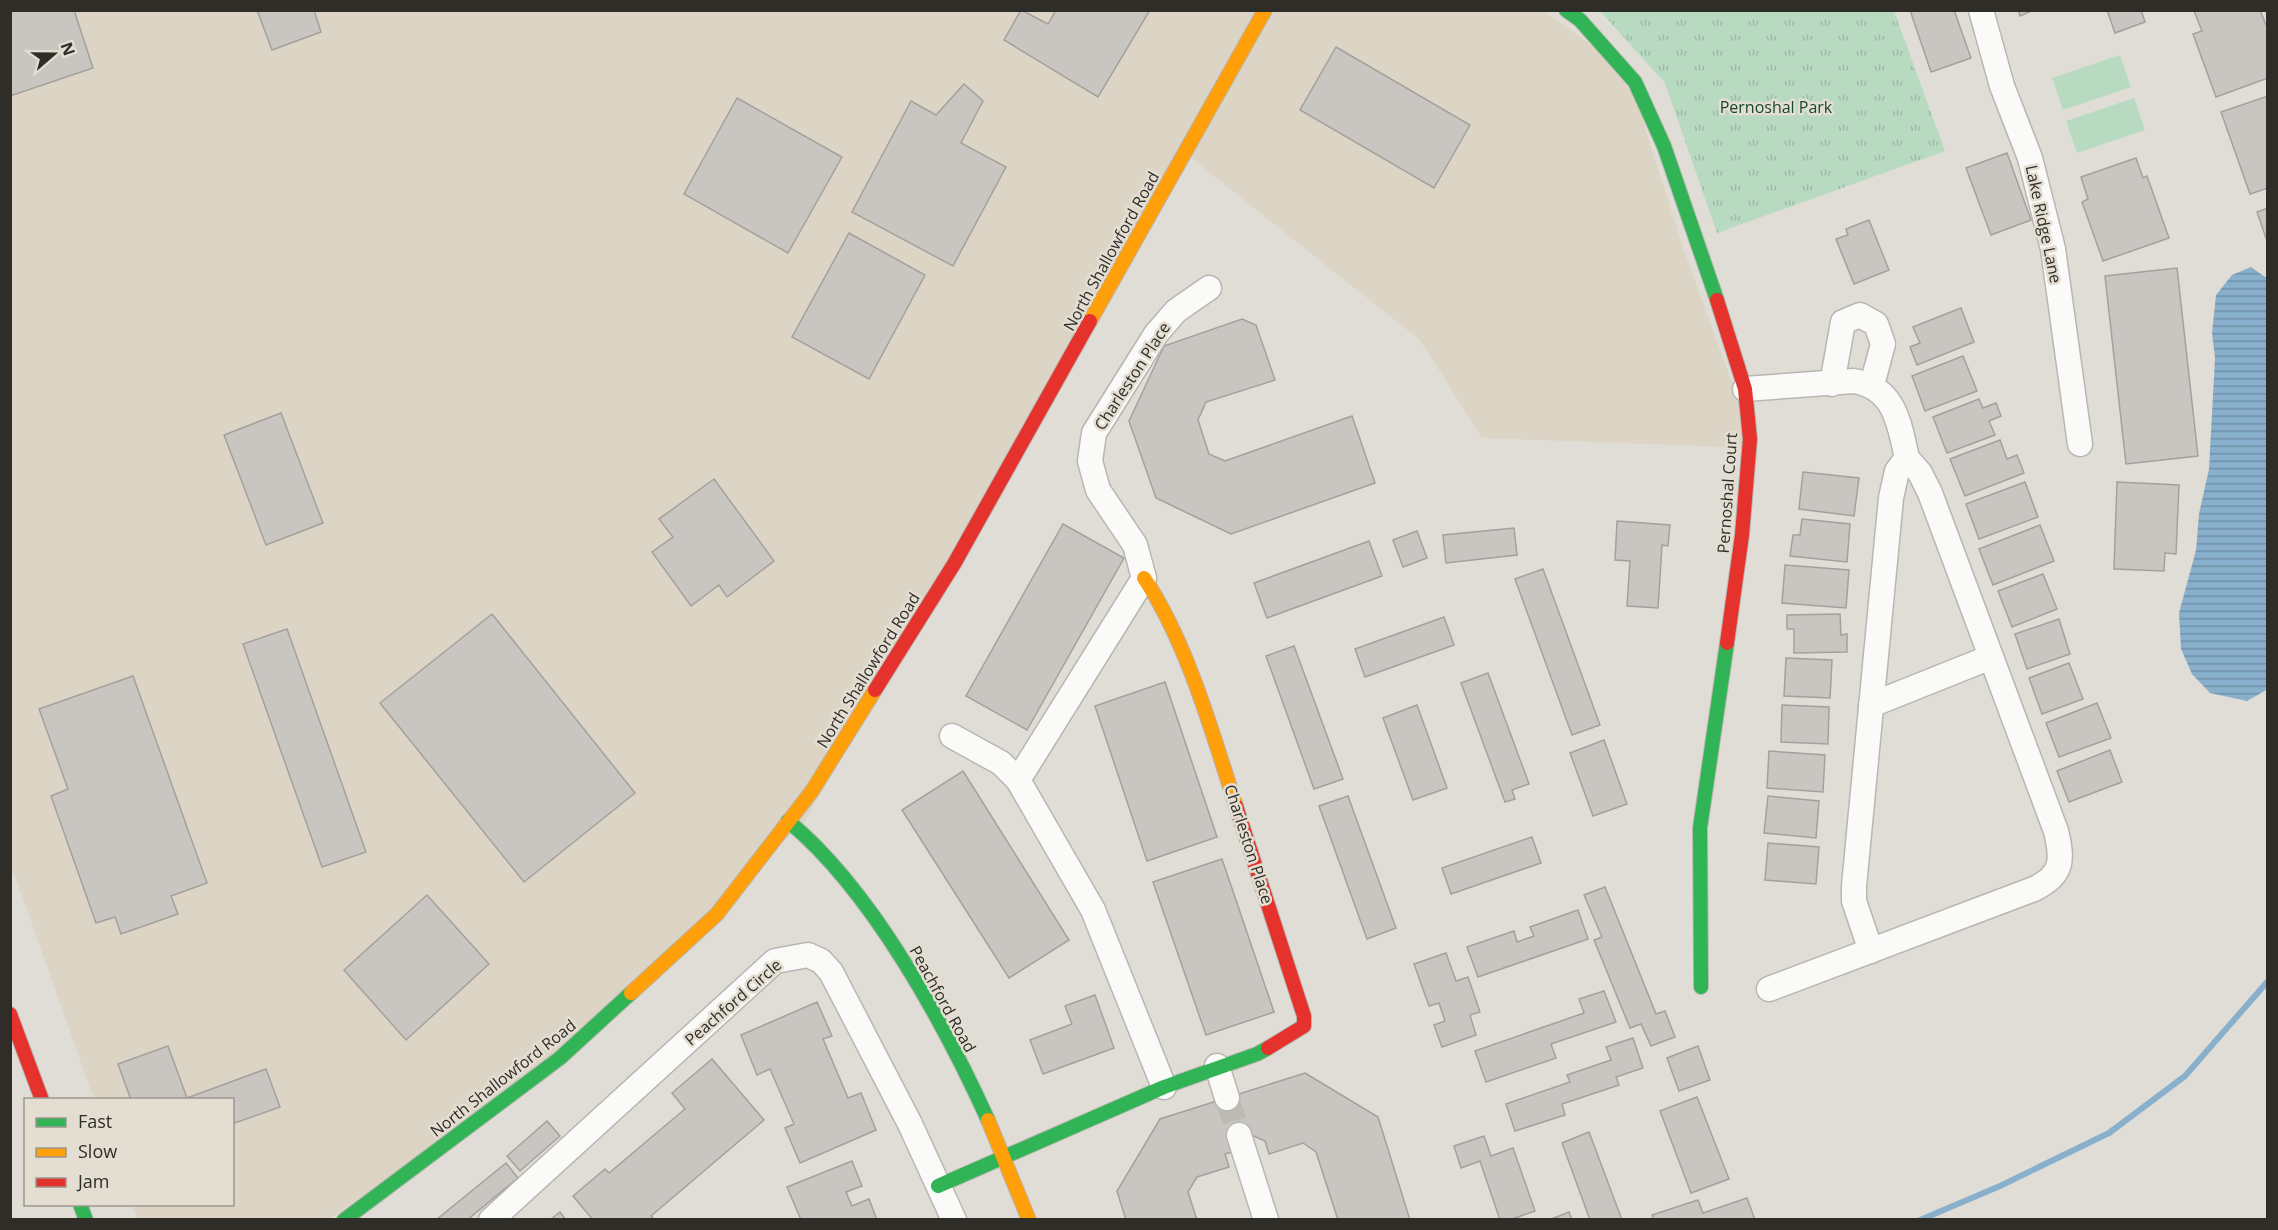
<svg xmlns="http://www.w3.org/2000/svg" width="2278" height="1230" font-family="'Open Sans',sans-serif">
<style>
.commercial{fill:#dcd5c6}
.park{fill:url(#park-tufts)}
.pitch{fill:#b8dac1}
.water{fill:url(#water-rules)}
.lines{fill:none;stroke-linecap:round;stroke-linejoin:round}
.stream{stroke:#88b0cc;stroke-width:6}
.building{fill:#c9c5c1;stroke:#a4a09d;stroke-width:1.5}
.street-tunnel{stroke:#bdbab3;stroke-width:24;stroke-dasharray:24 12;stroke-linecap:butt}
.street-casing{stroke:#b9b6b2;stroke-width:27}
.fast-casing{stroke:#b9b6b2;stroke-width:16}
.slow-casing{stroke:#b9b6b2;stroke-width:16}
.jam-casing{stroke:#b9b6b2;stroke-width:16}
.street{stroke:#fafaf9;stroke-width:24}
.fast{stroke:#30b455;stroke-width:14}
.slow{stroke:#ff9f0a;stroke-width:14}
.jam{stroke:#e5322d;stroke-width:14}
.labels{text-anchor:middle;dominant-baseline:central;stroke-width:5;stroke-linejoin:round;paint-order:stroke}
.park-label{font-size:16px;fill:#16482e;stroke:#e4ded2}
.street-label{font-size:16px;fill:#2f2d28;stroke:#e4ded2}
</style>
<defs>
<pattern id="park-tufts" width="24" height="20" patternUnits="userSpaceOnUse" patternTransform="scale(1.5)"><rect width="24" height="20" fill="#b8dac1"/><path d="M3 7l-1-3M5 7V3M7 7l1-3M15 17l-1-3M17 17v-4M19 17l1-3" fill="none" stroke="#9ebba6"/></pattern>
<pattern id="water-rules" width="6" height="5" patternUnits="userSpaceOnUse" patternTransform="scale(1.5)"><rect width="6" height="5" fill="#88b0cc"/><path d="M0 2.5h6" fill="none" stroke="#7090a6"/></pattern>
</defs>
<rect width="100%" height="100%" fill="#e0ddd6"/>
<path class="commercial" d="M10,11H1544L1627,71L1683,248L1756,448L1482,438L1420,340L1180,149L805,821L534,1077L329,1219H137L132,1205L232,1204V1100L94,1099L11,865Z"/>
<path class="park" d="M1600,11H1894L1945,151L1717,233L1665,83Z"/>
<g class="pitch">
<path d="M2120,55L2131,87L2063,110L2052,78Z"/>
<path d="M2134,98L2145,130L2077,153L2066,121Z"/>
</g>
<path class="water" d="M2251,267L2268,279V689L2247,701L2210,693L2192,674L2181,649L2179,613L2196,550L2199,514L2209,469L2215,358L2212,333L2216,295L2232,275Z"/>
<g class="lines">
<path class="stream" d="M1920,1220L2000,1186L2109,1133L2185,1076L2268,981"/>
</g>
<g class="building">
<path d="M74,10L93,68L10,96V11Z"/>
<path d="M257,10H314L321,32L272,50Z"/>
<path d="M1021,10L1048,24L1056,10H1150L1098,97L1004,40Z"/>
<path d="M1910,10H1954L1971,58L1931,72Z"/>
<path d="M2018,10H2034L2020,16Z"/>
<path d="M2107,10H2141L2145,22L2115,33Z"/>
<path d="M2260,10L2268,30V78L2216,97L2193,34L2202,31L2194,11Z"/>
<path d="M1336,47L1470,125L1434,188L1300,110Z"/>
<path d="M964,84L983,101L961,143L1006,167L953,266L852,212L911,101L936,115Z"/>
<path d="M2268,96V188L2250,194L2221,112Z"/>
<path d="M737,98L842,157L788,253L684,194Z"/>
<path d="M2007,153L2031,220L1991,235L1966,168Z"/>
<path d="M2136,158L2143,178L2147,176L2169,238L2103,261L2082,202L2088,199L2081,177Z"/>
<path d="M2268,208V244L2257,212Z"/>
<path d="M1869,220L1889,270L1854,284L1836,239L1848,235L1846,229Z"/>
<path d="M849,233L925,275L869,379L792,337Z"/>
<path d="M2177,268L2198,456L2126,464L2105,276Z"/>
<path d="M1961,308L1974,342L1917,365L1910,347L1920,343L1913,327Z"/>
<path d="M1242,319L1256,325L1275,380L1206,402L1198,420L1209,454L1225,461L1352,416L1375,483L1231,534L1156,498L1129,421L1164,346Z"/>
<path d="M1963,356L1977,391L1925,411L1912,376Z"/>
<path d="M1979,399L1983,408L1996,403L2001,416L1989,421L1995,435L1947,453L1933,417Z"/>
<path d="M281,413L323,523L266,545L224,435Z"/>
<path d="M2000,440L2007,459L2017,455L2024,473L1965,496L1950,459Z"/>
<path d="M1803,472L1859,478L1854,516L1799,509Z"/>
<path d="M714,479L774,561L727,597L719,585L691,606L652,552L673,537L659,519Z"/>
<path d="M2025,482L2038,517L1979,539L1966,504Z"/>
<path d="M2117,482L2179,485L2176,554L2165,553L2164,571L2114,569Z"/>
<path d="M1802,519L1850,524L1847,562L1790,556L1793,535H1800Z"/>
<path d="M1617,521L1670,525L1668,546L1662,545L1658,608L1627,606L1630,561L1615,560Z"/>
<path d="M1063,524L1124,558L1027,730L966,696Z"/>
<path d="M2040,525L2054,561L1993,585L1979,549Z"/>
<path d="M1514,528L1517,555L1446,563L1443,535Z"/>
<path d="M1417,531L1427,558L1403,567L1393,540Z"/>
<path d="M1369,541L1382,576L1267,618L1254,583Z"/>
<path d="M1785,565L1849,570L1846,608L1782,603Z"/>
<path d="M1543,569L1600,725L1572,735L1515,579Z"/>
<path d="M2043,574L2057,609L2012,627L1998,591Z"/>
<path d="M492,614L635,793L524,882L380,703Z"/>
<path d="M1840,614L1841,635L1847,634V652L1794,653V629H1787V615Z"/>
<path d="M1444,617L1454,645L1365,677L1355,649Z"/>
<path d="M2059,619L2070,654L2027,669L2015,634Z"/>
<path d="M287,629L366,852L322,867L243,644Z"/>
<path d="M1294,646L1343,779L1314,789L1266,656Z"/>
<path d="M1786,658L1832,660L1830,698L1784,696Z"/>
<path d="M2069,663L2083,699L2042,714L2029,678Z"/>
<path d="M1488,673L1529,784L1512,790L1515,799L1505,802L1461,683Z"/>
<path d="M133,676L207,883L171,896L178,914L121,934L115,917L96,923L51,796L68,789L39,709Z"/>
<path d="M1165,682L1217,837L1147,861L1095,706Z"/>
<path d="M2097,703L2111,738L2059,757L2046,723Z"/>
<path d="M1417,705L1447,788L1413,800L1383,718Z"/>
<path d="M1782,705L1829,707L1828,744L1781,742Z"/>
<path d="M1604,740L1627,804L1593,816L1570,753Z"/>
<path d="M2110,750L2122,782L2069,802L2057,771Z"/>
<path d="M1769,751L1825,755L1823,792L1767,788Z"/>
<path d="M963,771L1069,940L1009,978L902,810Z"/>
<path d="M1348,796L1396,928L1367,939L1319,806Z"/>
<path d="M1768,796L1819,801L1816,838L1764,833Z"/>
<path d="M1532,837L1541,863L1451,894L1442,868Z"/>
<path d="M1768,843L1819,847L1816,884L1765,880Z"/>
<path d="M1222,859L1274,1012L1206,1035L1153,882Z"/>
<path d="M1605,887L1656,1014L1665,1011L1675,1037L1651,1046L1641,1024L1630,1028L1594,940L1602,937L1584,895Z"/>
<path d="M427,895L489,964L406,1040L344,970Z"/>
<path d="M1578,910L1588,939L1478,977L1467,947L1514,931L1517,942L1534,936L1530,927Z"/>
<path d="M1446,953L1456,981L1468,977L1480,1012L1470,1015L1476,1035L1442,1047L1434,1025L1445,1021L1439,1003L1429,1006L1414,964Z"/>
<path d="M1604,991L1616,1022L1551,1044L1556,1058L1486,1082L1475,1051L1584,1013L1579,999Z"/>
<path d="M1095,995L1114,1048L1043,1074L1030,1040L1072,1024L1065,1006Z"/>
<path d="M817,1002L832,1036L823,1039L848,1098L861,1093L876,1130L800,1163L785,1128L794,1124L770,1069L757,1075L741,1035Z"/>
<path d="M1633,1038L1643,1068L1616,1077L1619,1085L1562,1104L1565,1115L1515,1131L1506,1104L1570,1082L1567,1075L1611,1060L1606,1047Z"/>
<path d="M168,1046L187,1098L266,1069L280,1107L232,1124V1100H131L118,1064Z"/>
<path d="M1698,1046L1710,1080L1679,1091L1667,1058Z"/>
<path d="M712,1059L764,1120L651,1216L655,1220H593L573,1196L605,1169L609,1173L685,1109L672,1093Z"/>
<path d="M1305,1073L1378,1117L1410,1220H1338L1316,1152L1303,1143L1269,1154L1265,1141L1247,1133L1235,1151L1225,1154L1229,1167L1197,1177L1188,1192L1197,1220H1126L1117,1191L1160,1119Z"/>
<path d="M1697,1097L1729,1179L1691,1193L1660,1111Z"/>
<path d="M547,1121L560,1136L520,1171L507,1156Z"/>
<path d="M1589,1132L1622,1220H1590L1562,1143Z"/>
<path d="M1484,1136L1491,1156L1513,1148L1535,1211L1509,1220H1500L1480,1161L1461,1168L1454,1146Z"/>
<path d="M852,1161L862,1186L846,1192L852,1206L869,1199L877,1220H801L787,1187Z"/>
<path d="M506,1163L518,1178L467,1220H436Z"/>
<path d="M1747,1198L1755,1220H1654L1652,1215L1698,1200L1703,1213Z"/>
<path d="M560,1212L566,1220H550Z"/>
<path d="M1569,1212L1572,1220H1549Z"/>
</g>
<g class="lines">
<path class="street-tunnel" d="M1227,1098L1239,1135"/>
<defs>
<g id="street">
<path d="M1981,10L2002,86L2030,158L2053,249L2080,444"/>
<path d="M1832,384L1843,322L1860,315L1876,324L1883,344L1872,385"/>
<path d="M1745,389L1854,381C1895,388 1899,423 1907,458L1897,471L1891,498L1854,886V901L1871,951"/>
<path d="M1871,705L1991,657"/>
<path d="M952,736L1001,763L1018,780L1093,910L1164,1087"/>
<path d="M1018,780L1144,578L1135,545L1098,490L1090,461L1094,433L1156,334L1176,311L1209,288"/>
<path d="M1769,989L2034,889C2063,875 2063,860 2056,831L1930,493L1920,473L1907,458"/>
<path d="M1217,1066L1227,1098"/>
<path d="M1239,1135L1266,1220"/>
<path d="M491,1220L775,961L808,955L821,961L831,972L910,1124L954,1220"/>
</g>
<g id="fast">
<path d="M1566,10L1580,20L1635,82L1664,146L1717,300"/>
<path d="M788,821C871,889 944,1023 988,1120"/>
<path d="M1701,987L1700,828L1727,643"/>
<path d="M938,1186L1164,1087L1257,1054L1268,1048"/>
<path d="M80,1204L86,1220"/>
<path d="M344,1220L560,1058L631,993"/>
</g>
<g id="slow">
<path d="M1090,321L1265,10"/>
<path d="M1144,578C1187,642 1212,732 1236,806"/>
<path d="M631,993L717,914L812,791L875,690"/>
<path d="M988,1120L1029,1220"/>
</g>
<g id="jam">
<path d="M1717,300L1745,389L1750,439L1742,535L1727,643"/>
<path d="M875,690L954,564L1090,321"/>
<path d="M1236,806L1304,1016V1026L1268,1048"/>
<path d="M10,1014L42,1100"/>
</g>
</defs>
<use href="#street" class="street-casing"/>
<use href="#fast" class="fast-casing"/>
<use href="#slow" class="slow-casing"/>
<use href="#jam" class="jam-casing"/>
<use href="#street" class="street"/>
<use href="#fast" class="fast"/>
<use href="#slow" class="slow"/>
<use href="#jam" class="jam"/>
</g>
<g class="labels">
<g class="park-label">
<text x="1776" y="107">Pernoshal Park</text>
</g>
<g class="street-label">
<text transform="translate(2044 224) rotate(78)">Lake Ridge Lane</text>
<text transform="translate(1111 251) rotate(-61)">North Shallowford Road</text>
<text transform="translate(1132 376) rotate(-57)">Charleston Place</text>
<text transform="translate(1727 493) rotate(-86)">Pernoshal Court</text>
<text transform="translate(868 670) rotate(-58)">North Shallowford Road</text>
<text transform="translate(1249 844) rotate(72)">Charleston Place</text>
<text transform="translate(943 999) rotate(61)">Peachford Road</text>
<text transform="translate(733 1002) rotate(-41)">Peachford Circle</text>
<text transform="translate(503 1078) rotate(-38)">North Shallowford Road</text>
</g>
</g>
<rect width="2278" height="1230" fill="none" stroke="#2f2d28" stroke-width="24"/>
<rect x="24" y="1098" width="210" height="108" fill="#e4ded2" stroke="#9c978e" stroke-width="1.5"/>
<rect x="36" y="1118" width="30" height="9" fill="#30b455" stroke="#9c978e" stroke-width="1.5"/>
<text x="78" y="1128" font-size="18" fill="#2f2d28">Fast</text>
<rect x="36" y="1148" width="30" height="9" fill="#ff9f0a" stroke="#9c978e" stroke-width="1.5"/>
<text x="78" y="1158" font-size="18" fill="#2f2d28">Slow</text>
<rect x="36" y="1178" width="30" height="9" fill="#e5322d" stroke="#9c978e" stroke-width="1.5"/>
<text x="78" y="1188" font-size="18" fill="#2f2d28">Jam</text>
<g transform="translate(54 54) rotate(70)" stroke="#e4ded2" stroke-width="4.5" paint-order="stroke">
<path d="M0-4.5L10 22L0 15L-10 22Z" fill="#2f2d28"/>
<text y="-9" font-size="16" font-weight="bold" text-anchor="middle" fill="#2f2d28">N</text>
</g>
</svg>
